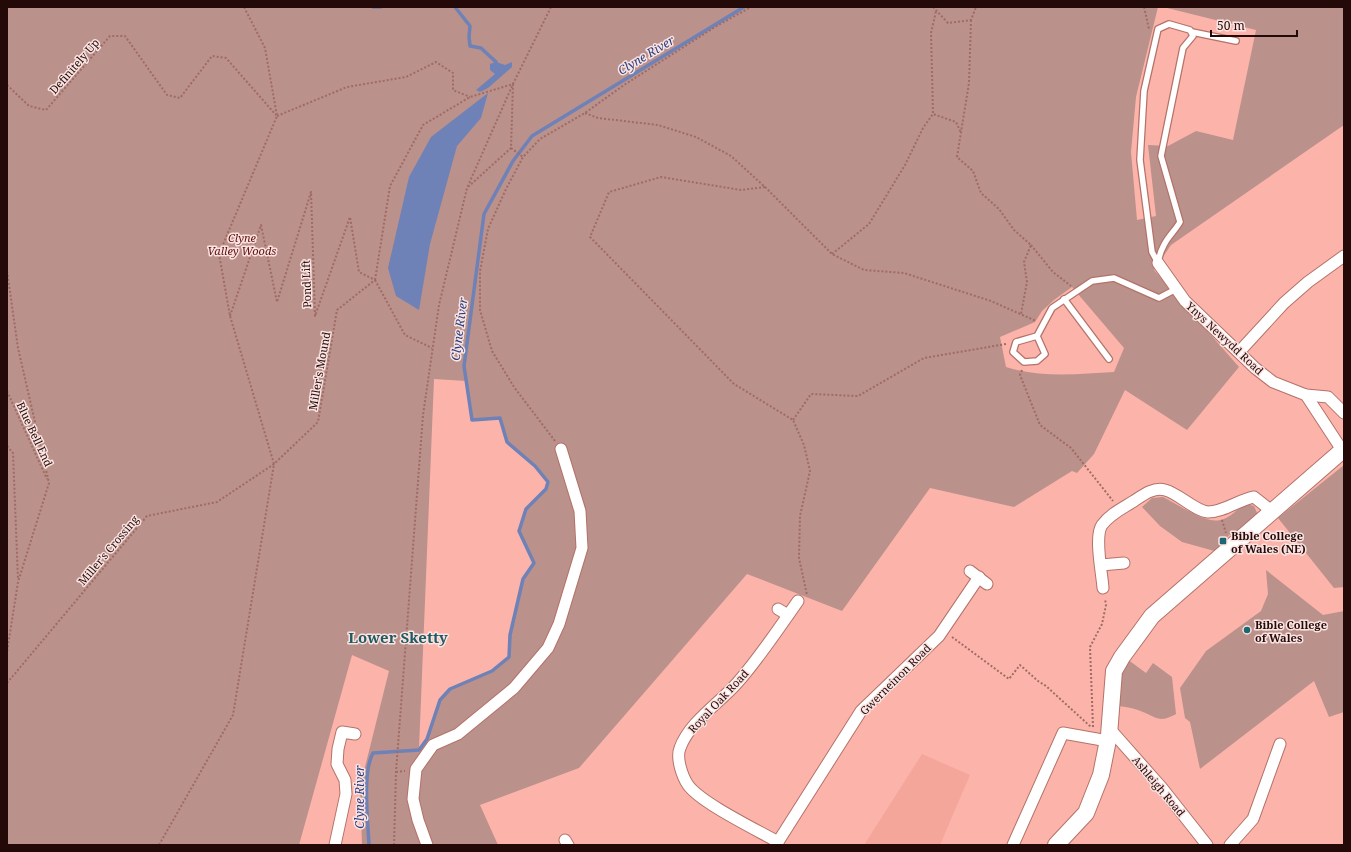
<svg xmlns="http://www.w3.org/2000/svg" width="1351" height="852" font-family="'Noto Serif',serif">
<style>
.built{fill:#f5a69b}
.green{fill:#bb918b;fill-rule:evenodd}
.water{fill:#6e82b7}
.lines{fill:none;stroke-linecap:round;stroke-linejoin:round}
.stream{stroke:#6e82b7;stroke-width:3.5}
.lane-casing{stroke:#b47269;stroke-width:8}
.street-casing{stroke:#b47269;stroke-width:13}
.secondary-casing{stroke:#b47269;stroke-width:18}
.path{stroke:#9f6b64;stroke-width:2;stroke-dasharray:2 2;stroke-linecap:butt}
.lane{stroke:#fff;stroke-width:5.5}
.street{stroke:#fff;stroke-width:11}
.secondary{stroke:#fff;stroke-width:16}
.poi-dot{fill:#1c6771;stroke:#fae3e0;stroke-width:1.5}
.labels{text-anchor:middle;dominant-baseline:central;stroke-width:3;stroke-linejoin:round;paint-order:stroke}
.street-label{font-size:11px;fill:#230a08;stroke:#fae3e0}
.park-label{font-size:11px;font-style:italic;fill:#5f0d0b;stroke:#fae3e0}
.poi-label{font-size:11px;font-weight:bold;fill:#230a08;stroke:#fae3e0;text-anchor:start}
.water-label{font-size:12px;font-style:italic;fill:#283c7f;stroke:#fae3e0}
.district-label{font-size:15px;font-weight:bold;fill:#1f5961;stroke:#fae3e0}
</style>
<rect width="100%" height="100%" fill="#fcb4aa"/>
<path class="built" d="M922,754L970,775L940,845H864Z"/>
<g class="green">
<path d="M7,7H1158L1136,97L1131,152L1137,220L1156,216L1148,145L1168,146L1196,131L1233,140L1256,30L1163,7H1344V125L1171,245L1154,270L1239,367L1187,430L1125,390L1094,454L1077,473L1072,471L1014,507L930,488L842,611L747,574L579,768L480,805L498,845H362L360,787L389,671L352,655L299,845H7ZM1072,287L1124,348L1114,372C1078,374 1041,378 1006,367L1000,337L1035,322L1042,311L1054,300ZM434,379L466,381L472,420L500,418L507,442L535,466L548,482L546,489L526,509L519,531L534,563L523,579L510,635L509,657L492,671L450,689L440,700L427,739L419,749Z"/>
<path d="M1344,465V587L1334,588L1278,518Z"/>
<path d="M1163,497C1177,504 1206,524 1220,520C1231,518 1237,508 1247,504L1254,506L1258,515L1233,537L1230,534L1218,548V552L1182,542L1160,526L1142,507L1152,498Z"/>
<path d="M1266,570L1323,615L1344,611V712L1329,717L1314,681L1200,769L1190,722L1185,718L1180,688L1206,651L1261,611L1268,594Z"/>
<path d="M1127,659L1146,673L1153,663L1172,677L1176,714C1160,723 1157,718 1143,712C1135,708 1124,707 1115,705L1118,673Z"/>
</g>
<g class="water">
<path d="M496,62L505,65L512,62V67L488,88L480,92L476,90L495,74L490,70V64Z"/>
<path d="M488,93L481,118L457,146L430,244L419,310L396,296L388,268L409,177L431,137Z"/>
</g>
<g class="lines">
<g class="stream">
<path d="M373,7H381"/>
<path d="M455,7L470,26L469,37L470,46L481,48L496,62"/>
<path d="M369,845C368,822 362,772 373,753L419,750L427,739L440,700L450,689L492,671L509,657L510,635L523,579L534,563L519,531L526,509L546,489L548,482L535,466L507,442L500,418L472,420L464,366L484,214L513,161L532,136L744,7"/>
</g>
<defs>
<g id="lane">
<path d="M1169,24L1190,30L1193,36L1183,48L1161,156L1180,222C1175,231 1167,237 1163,247C1160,252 1159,258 1158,263L1152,252L1140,160L1144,91L1158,29Z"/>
<path d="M1192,32L1236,41"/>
<path d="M1064,299L1109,359"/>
<path d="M1037,336L1016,342L1013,352L1024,362L1037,361L1045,354L1037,336L1052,308L1092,281L1114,278L1159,298L1176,289"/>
</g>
<g id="street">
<path d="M1158,263L1185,301L1255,368L1273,382L1306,395L1328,397L1344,413"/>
<path d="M1239,352L1284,303L1308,282L1344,256"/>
<path d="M1306,395L1342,450"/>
<path d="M1101,565L1124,563"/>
<path d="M970,571L987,584"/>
<path d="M1103,588C1102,573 1094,536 1102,525C1110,514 1123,508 1134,501C1143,495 1153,487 1165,490C1178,493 1195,511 1208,512C1224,512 1238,500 1254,497L1273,512"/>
<path d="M778,609L788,615"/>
<path d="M1109,728L1162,788L1207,845"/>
<path d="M565,840L568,845"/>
<path d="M778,842C757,830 701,803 688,785C682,776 676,758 680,748C690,721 720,703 738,682C760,657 779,628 798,601"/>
<path d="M335,845L346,794L345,780L337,764L338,749L342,732L355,734"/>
<path d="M427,845L418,820L413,799L416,769L433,745L458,734L514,688L548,648L559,624L582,548L580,511L561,449"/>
<path d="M776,845L861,711L939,636L979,577"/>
<path d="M1013,845L1063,733L1108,741"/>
<path d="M1230,845L1253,819L1280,744"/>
</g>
<path id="secondary" d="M1056,845L1086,813L1101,775L1109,735L1114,671L1122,657L1152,616L1344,449"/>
</defs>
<use href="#lane" class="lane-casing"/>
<use href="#street" class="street-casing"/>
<use href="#secondary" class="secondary-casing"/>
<g class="path">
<path d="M933,7L948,23L971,20L976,7"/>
<path d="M1144,7L1149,29"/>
<path d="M971,20L969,83L957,157L973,171L981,193L999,209L1014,230L1031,245L1024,262L1027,282L1021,314"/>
<path d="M7,85L29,106L46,110L110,36H125L167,95L180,98L212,56L226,58L276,115"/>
<path d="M585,113L598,118L658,125L696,137L731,156L765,187L832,254L864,270L904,273L991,301L1036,321"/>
<path d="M933,113L931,33L936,11"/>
<path d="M277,116L347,87L406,77L436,62L453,73V90L470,97"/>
<path d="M511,148L523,157"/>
<path d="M765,187L741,190L661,177L609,192L590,237L734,384L793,420L804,445L810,471L800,516L799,558L807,595"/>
<path d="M1031,245L1053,272L1071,286"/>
<path d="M832,254L869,224L905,165L923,128L933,114L956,122L961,133"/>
<path d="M7,271L18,348L49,483L18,582L7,652"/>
<path d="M375,280L390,186L423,125L470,97L513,84L511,148L468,187"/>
<path d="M375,280L405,335L432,348"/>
<path d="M230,316L261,225L277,302L311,192L315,316L350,217L359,272L375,280"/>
<path d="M1022,370L1020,375L1040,425L1071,448L1113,501"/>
<path d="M7,391L47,479"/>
<path d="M793,420L811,394L858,396L924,358L1006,344"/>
<path d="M555,441L514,387L492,351L480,310V271L488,229L506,189L523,157L540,139L585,113L624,85L715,27L751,7"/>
<path d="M7,446L13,453L18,580"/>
<path d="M1222,520L1226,533"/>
<path d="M952,637L1009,679L1020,665L1038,681L1046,686L1091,727"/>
<path d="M7,683L147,516L217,502L274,464L318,422L337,310L375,280"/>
<path d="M1093,727L1090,647L1102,624L1106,605L1105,599"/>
<path d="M396,772L405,771"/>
<path d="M159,845L233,715L274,464L230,316L219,254L277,116L265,48L244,7"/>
<path d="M394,845L396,772L423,415L439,305L467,188L513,84L551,7"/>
</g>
<use href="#lane" class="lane"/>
<use href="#street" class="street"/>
<use href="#secondary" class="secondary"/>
</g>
<g class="poi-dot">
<rect x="1219" y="537" width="8" height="8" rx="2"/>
<circle cx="1247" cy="630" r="4"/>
</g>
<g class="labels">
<g class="street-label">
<text transform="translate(74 66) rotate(-49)">Definitely Up</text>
<text transform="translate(306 284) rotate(-92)">Pond Lift</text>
<text transform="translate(1225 338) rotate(43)">Ynys Newydd Road</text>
<text transform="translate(319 371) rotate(-80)">Miller's Mound</text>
<text transform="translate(35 434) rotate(65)">Blue Bell End</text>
<text transform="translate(108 550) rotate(-50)">Miller's Crossing</text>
<text transform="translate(895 679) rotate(-45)">Gwerneinon Road</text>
<text transform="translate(718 701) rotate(-47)">Royal Oak Road</text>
<text transform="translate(1159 786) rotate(50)">Ashleigh Road</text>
</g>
<g class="park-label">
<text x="242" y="237">Clyne<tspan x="242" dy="13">Valley Woods</tspan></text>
</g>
<g class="poi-label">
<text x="1231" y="535">Bible College<tspan x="1231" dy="13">of Wales (NE)</tspan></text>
<text x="1255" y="624">Bible College<tspan x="1255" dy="13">of Wales</tspan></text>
</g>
<g class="water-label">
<text transform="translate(646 55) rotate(-31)">Clyne River</text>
<text transform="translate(459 329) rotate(-83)">Clyne River</text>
<text transform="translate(359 797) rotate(-90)">Clyne River</text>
</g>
<g class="district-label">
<text x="398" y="637">Lower Sketty</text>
</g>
</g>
<rect width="1351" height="852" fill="none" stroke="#230a08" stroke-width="16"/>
<path d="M1211 30v6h86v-6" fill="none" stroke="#230a08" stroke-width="2"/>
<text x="1217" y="30" font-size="12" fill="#230a08" stroke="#fae3e0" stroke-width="3" paint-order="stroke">50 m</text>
</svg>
